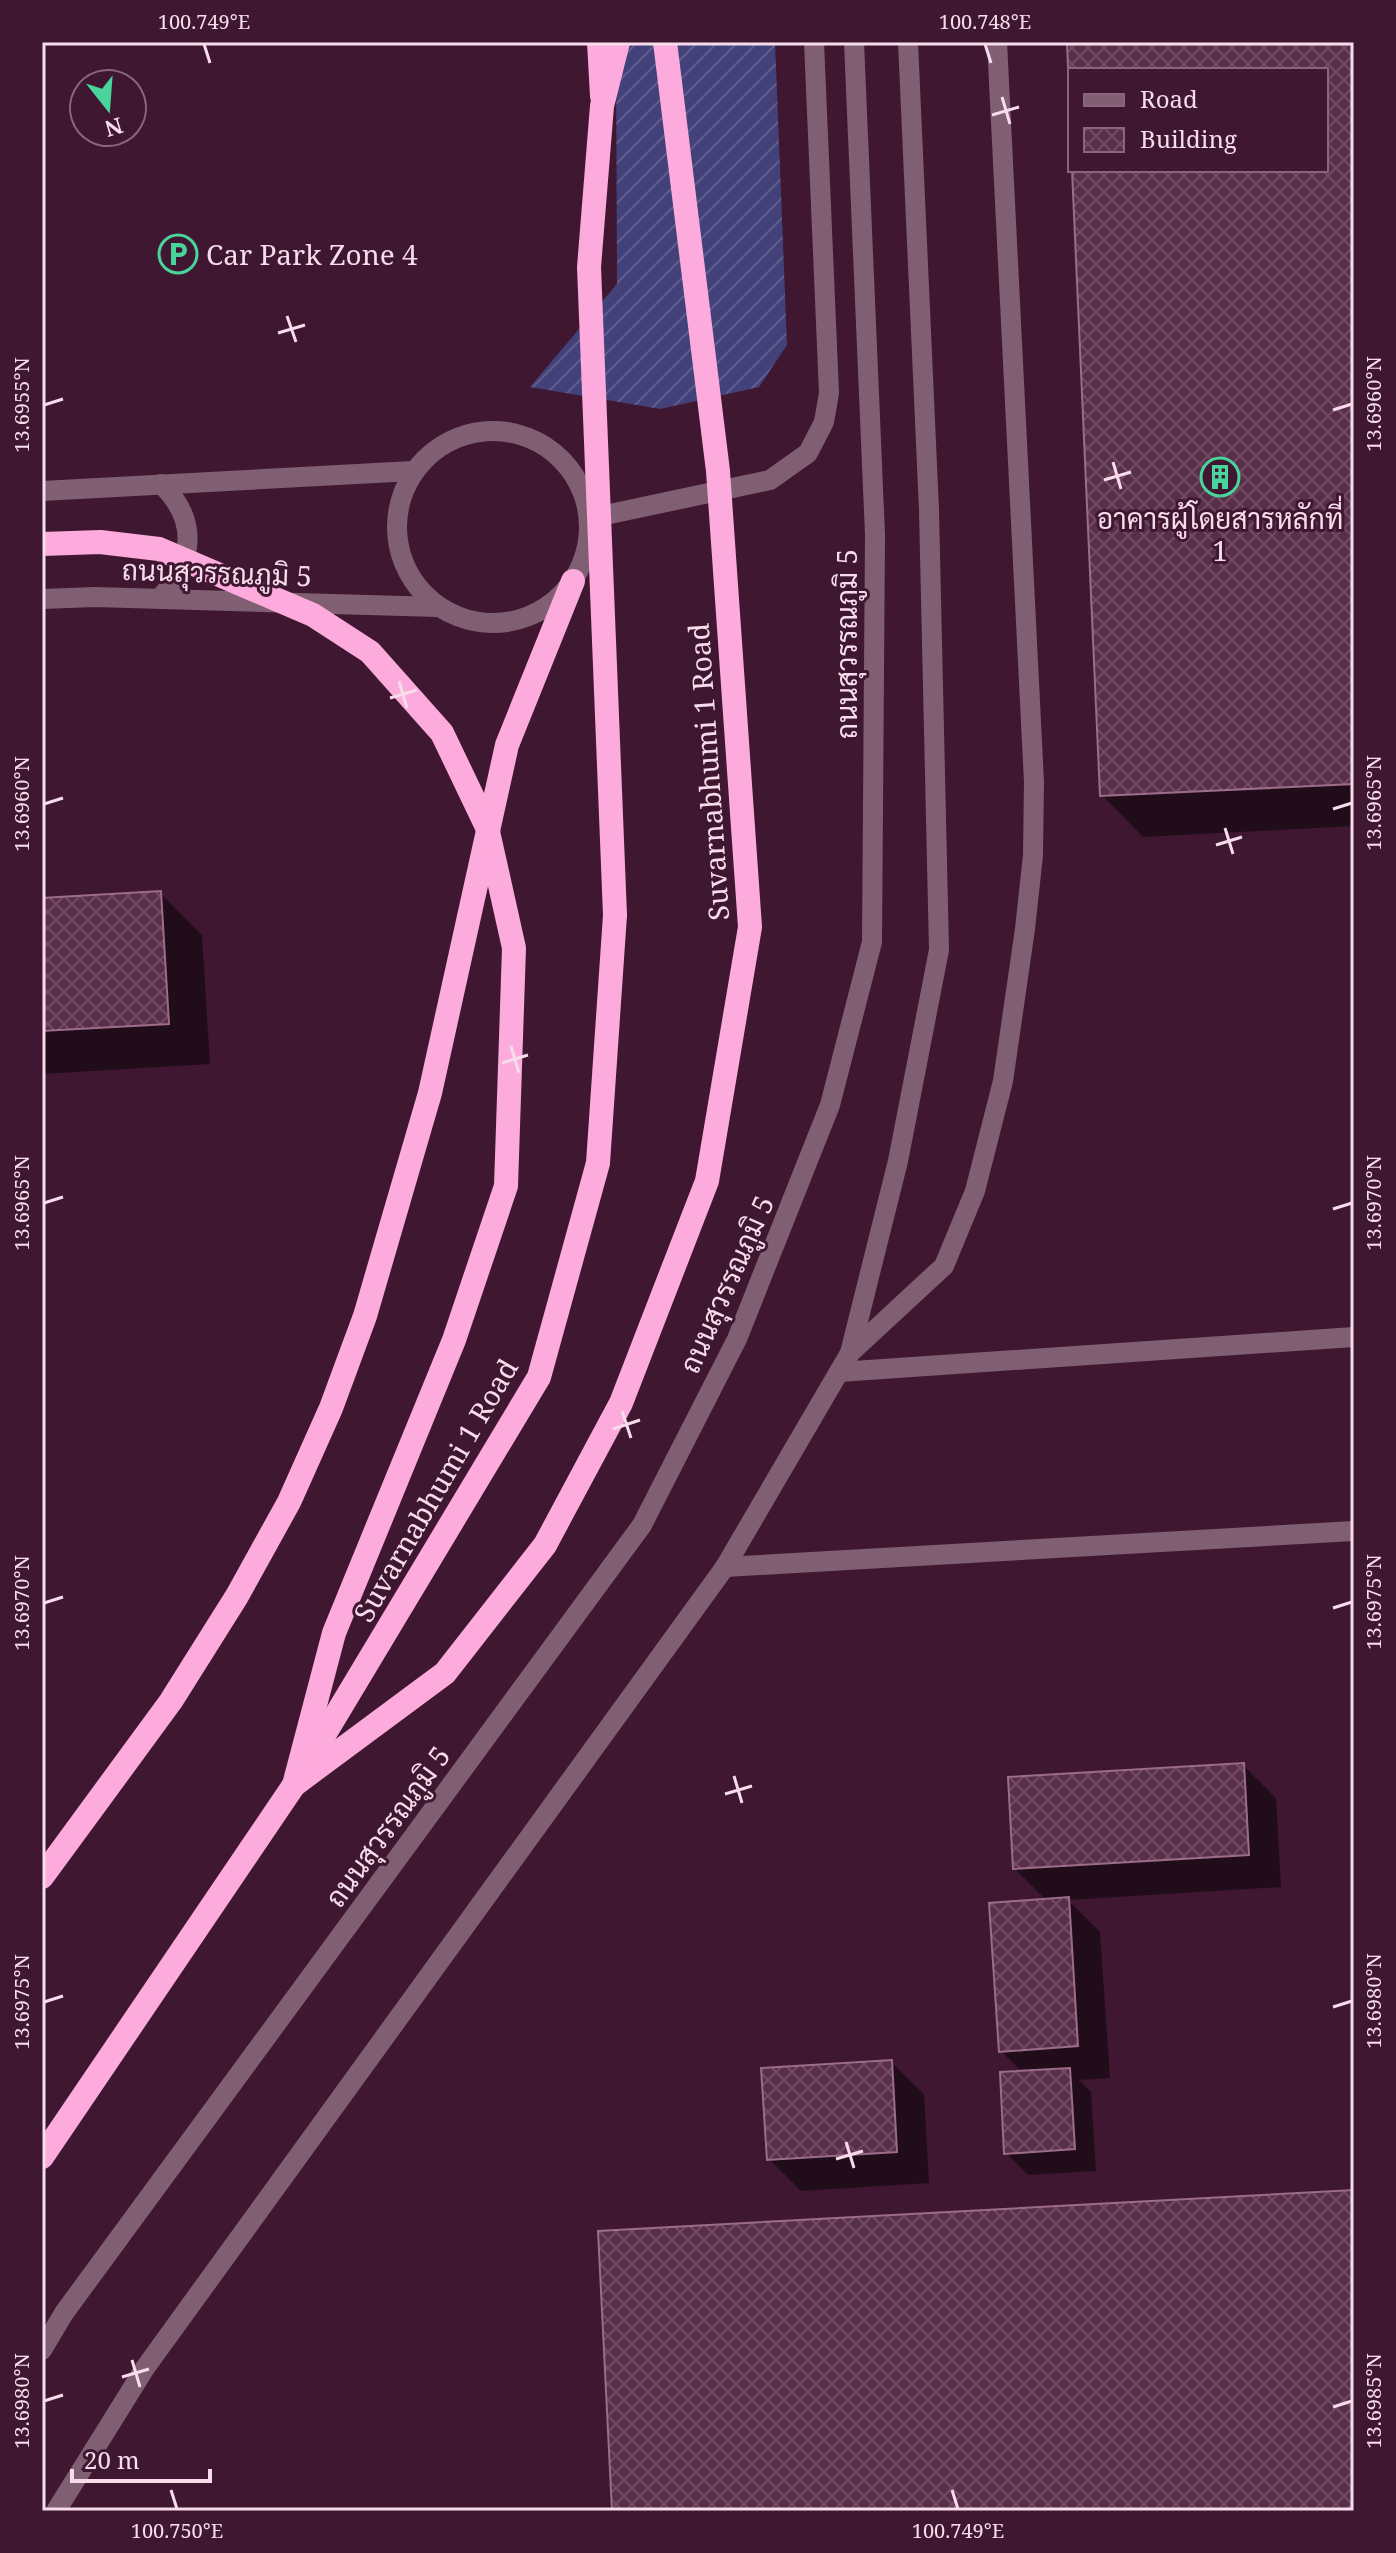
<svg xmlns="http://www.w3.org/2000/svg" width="1396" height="2553" font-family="'Noto Serif',Sarabun,serif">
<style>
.garden{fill:url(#garden-furrows)}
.shadow{fill:#0007}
.building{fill:url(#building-cross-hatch);stroke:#9c6c89;stroke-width:2}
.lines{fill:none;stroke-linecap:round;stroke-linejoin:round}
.lane{stroke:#805f73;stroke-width:20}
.street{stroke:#805f73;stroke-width:20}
.highway{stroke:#fcabdc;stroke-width:24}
.highway-bridge{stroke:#fcabdc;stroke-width:24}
.ticks{fill:none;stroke:#f7dceb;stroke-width:3}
.labels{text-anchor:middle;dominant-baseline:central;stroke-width:6;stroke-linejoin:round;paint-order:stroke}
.poi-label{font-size:28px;fill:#f7dceb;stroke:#3f1731;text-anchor:start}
.street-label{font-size:28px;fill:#f7dceb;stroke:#3f1731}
.neatline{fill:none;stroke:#f7dceb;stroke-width:3}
.ticks-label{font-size:20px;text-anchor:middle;fill:#f7dceb}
</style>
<defs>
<pattern id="garden-furrows" width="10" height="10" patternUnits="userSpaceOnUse" patternTransform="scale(2)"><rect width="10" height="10" fill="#43417a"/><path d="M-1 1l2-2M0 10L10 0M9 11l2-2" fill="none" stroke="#5f5c8d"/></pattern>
<pattern id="building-cross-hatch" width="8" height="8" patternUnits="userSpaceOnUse" patternTransform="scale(2)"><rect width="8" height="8" fill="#582e48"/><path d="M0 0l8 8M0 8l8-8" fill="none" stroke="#714c63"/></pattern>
</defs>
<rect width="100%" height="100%" fill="#3f1731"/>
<path class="garden" d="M616,42H775L787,345L759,387L660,409L530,387L617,284Z"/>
<g class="shadow">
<path d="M1069,42H1354V826L1143,837L1102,795L1074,170H1326V70H1070V75Z"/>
<path d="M160,893L202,935L210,1064L42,1074V900Z"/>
<path d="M1243,1765L1276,1798L1281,1887L1068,1900L1100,1932L1110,2078L1079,2080L1091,2092L1096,2171L1028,2175L1006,2153L1023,2073L1001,2051L1047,1901L1015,1869Z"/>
<path d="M891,2062L924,2094L929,2183L801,2191L769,2159Z"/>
</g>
<g class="building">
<path d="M1067,42H1354V784L1100,796L1072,170H1326V70H1070V120Z"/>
<path d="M161,891L169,1024L42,1031V898Z"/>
<path d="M1244,1763L1249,1855L1013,1869L1008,1777Z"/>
<path d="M1069,1897L1078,2046L999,2052L989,1903Z"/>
<path d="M892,2060L897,2152L767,2160L761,2068Z"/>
<path d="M1070,2068L1075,2149L1004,2154L1000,2072Z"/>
<path d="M1354,2190V2511H612L598,2231Z"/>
</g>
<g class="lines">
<g class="lane">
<path d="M160,598C194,562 199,520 161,484"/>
<path d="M839,1372L1354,1337"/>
<path d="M725,1567L1354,1531"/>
</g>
<g class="street">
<circle cx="493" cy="527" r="96"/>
<path d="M42,491L413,471"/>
<path d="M591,518L770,480L808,453L824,422L829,393L814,42"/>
<path d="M42,599L95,597L438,607"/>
<path d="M850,1353L944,1266L975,1191L1003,1081L1025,929L1033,855L1034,782L997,42"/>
<path d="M42,2350L64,2313L642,1525L737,1339L830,1105L872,942L875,535L854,42"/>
<path d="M56,2511L145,2368L725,1567L850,1353L898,1161L939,950L929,510L908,42"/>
</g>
<g class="highway">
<path d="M599,42L602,96"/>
<path d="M42,1877L171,1701L237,1596L289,1502L331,1408L365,1316L430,1093L507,745L573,581"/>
<path d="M42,2157L294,1785L539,1377L598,1163L615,915"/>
</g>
<g class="highway-bridge">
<path d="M42,544L100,542L159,549L313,615L370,652L442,733L487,827L514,948L506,1186L454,1340L334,1633L294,1785"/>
<path d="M615,915L589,267L602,106L618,42"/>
<path d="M294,1785L445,1673L545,1545L621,1403L707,1181L750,927L718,471L665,42"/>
</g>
</g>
<path class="ticks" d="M204,44L210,63M985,44L991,63M1002,97L1010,124M992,115L1019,107M287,316L296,342M278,333L305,325M44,405L63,399M1333,410L1352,404M1113,462L1121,489M1104,480L1131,472M399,681L407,708M390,698L417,690M44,804L63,798M1333,809L1352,803M1225,828L1233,854M1216,845L1242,837M511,1046L519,1073M502,1063L528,1055M44,1203L63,1197M1333,1209L1352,1203M622,1411L631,1438M613,1429L640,1420M44,1603L63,1597M1333,1608L1352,1602M734,1776L742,1803M725,1794L752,1786M44,2002L63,1996M1333,2007L1352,2001M846,2142L854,2168M836,2159L863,2151M132,2360L140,2387M122,2377L149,2369M44,2401L63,2395M1333,2407L1352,2401M171,2490L177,2509M952,2490L958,2509"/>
<defs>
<symbol id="parking-ring" viewBox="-11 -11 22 22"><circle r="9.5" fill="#3f1731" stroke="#49d49c" stroke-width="1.5"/><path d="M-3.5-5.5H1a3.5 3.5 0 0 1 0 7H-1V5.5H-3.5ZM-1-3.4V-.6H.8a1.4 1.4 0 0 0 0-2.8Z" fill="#49d49c"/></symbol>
<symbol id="building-ring" viewBox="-11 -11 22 22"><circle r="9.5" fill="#3f1731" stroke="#49d49c" stroke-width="1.5"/><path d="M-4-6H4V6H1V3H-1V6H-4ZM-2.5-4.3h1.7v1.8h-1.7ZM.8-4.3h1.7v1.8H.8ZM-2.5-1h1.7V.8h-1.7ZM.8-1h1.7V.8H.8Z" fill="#49d49c"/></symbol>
</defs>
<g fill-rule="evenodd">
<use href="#parking-ring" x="156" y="232" width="44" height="44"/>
<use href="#building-ring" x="1198" y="455" width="44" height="44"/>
</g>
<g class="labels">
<g class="poi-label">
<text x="206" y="254">Car Park Zone 4</text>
<text x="1220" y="518" text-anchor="middle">อาคารผู้โดยสารหลักที่<tspan x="1220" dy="32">1</tspan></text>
</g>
<g class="street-label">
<text transform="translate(217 572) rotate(2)">ถนนสุวรรณภูมิ 5</text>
<text transform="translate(846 644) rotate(-90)">ถนนสุวรรณภูมิ 5</text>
<text transform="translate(708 772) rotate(-94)">Suvarnabhumi 1 Road</text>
<text transform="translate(726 1284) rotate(-66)">ถนนสุวรรณภูมิ 5</text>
<text transform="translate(435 1490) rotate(-60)">Suvarnabhumi 1 Road</text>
<text transform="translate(387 1826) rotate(-54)">ถนนสุวรรณภูมิ 5</text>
</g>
</g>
<rect width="1396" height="2553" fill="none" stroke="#3f1731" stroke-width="88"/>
<rect x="1068" y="68" width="260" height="104" fill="#3f1731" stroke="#89667b" stroke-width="2"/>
<rect x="1084" y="94" width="40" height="12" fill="#805f73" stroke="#89667b" stroke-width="2"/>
<text x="1140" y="108" font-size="24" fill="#f7dceb">Road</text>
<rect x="1084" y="128" width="40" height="24" fill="url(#building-cross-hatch)" stroke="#89667b" stroke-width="2"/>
<text x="1140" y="148" font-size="24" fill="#f7dceb">Building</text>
<g transform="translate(108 108) rotate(163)"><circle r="38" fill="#3f1731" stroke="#89667b" stroke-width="2"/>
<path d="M0-6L14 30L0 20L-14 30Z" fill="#49d49c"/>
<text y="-12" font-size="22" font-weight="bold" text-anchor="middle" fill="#f7dceb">N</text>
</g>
<path d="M72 2469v12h138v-12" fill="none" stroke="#f7dceb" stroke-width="4"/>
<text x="84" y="2469" font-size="24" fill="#f7dceb" stroke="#3f1731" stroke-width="6" paint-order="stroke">20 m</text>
<rect x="44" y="44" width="1308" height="2465" class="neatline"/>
<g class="ticks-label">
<text x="204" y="29">100.749°E</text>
<text x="985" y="29">100.748°E</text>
<text transform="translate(1374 404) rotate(-90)" y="7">13.6960°N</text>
<text transform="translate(22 405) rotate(-90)" y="7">13.6955°N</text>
<text transform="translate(1374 803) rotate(-90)" y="7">13.6965°N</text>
<text transform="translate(22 804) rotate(-90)" y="7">13.6960°N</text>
<text transform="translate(1374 1203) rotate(-90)" y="7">13.6970°N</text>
<text transform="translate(22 1203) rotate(-90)" y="7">13.6965°N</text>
<text transform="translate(1374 1602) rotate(-90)" y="7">13.6975°N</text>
<text transform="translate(22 1603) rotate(-90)" y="7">13.6970°N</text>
<text transform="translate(1374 2001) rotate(-90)" y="7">13.6980°N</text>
<text transform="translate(22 2002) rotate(-90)" y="7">13.6975°N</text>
<text transform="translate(1374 2401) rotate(-90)" y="7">13.6985°N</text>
<text transform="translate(22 2401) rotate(-90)" y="7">13.6980°N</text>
<text x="177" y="2538">100.750°E</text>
<text x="958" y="2538">100.749°E</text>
</g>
</svg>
